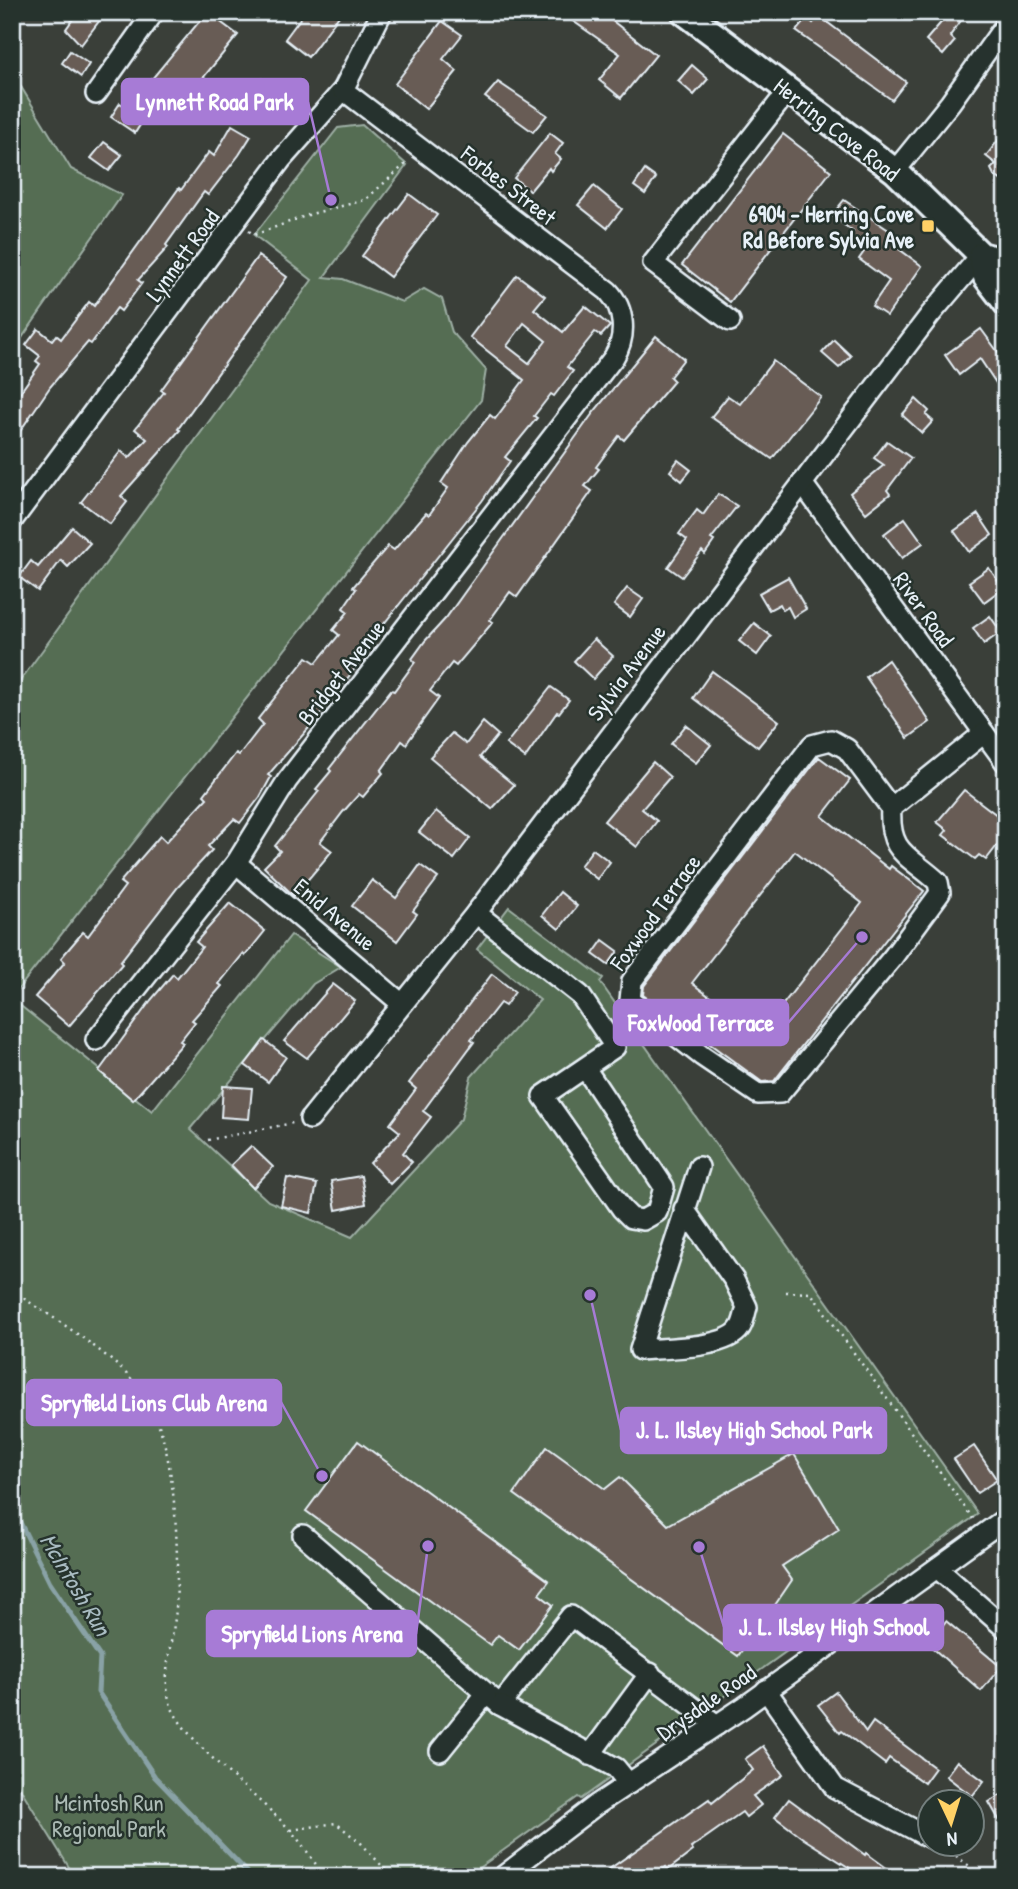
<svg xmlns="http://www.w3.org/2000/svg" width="1018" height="1889" font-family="'Patrick Hand',sans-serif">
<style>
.green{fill:#556d52;stroke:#9eafa5;stroke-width:2}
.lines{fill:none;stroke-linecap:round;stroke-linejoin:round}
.stream{stroke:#89a2a6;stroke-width:5}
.building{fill:#685c55;stroke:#e8f1f8;stroke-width:2;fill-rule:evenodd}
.minor-casing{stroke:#e8f1f8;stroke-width:24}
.major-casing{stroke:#e8f1f8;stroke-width:30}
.path{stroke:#e8f1f8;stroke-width:2.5;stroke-dasharray:2 5;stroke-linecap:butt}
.minor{stroke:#26332d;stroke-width:19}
.major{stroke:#26332d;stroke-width:24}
.poi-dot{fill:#ffd166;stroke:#26332d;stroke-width:2.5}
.labels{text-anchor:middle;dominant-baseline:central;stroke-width:5;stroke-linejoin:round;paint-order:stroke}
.street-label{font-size:23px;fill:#e8f1f8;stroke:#26332d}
.poi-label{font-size:23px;font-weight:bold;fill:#e8f1f8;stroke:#26332d;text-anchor:end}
.park-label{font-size:23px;fill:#adbcb6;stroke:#26332d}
.water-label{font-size:24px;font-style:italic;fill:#a9bcc2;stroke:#26332d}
.leader{fill:none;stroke:#a77bd6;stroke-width:2.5}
.callout-dot{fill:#a77bd6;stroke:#26332d;stroke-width:2.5}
.callout{fill:#a77bd6;stroke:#a77bd6;stroke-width:2.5}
.callout-label{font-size:24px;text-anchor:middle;font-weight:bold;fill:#fff}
</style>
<rect width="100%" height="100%" fill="#3a3f39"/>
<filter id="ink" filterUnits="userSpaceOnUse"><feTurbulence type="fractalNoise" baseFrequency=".0143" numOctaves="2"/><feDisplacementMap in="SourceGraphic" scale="14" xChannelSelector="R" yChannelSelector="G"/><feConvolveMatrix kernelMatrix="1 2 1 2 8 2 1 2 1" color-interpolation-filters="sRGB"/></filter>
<g filter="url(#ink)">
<g class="green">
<path d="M12,72L71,169L122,195L12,352Z"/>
<path d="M362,125L407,165L324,277L343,279L402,302L424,289L442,299L452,332L486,370L481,400L12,997V692L312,280L254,235L338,128Z"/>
<path d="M509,907L603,978L600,982L978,1514L581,1799L578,1797L466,1877H75L12,1775V999L152,1111L291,935L341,967L313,984L190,1129L268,1201L352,1237L461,1119L471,1077L540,1000L477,949Z"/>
</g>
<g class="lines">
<path class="stream" d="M12,1506L50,1583L100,1657L98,1692L155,1777L252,1877"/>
</g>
<g class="building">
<path d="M78,12H106L81,45L66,29Z"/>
<path d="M207,12L238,35L194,89L188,84L165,112L154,103L135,133L111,117L120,103L128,108Z"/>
<path d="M305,12H342L308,57L285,39Z"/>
<path d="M560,12H601L656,55L621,98L599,80L620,54Z"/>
<path d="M950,12H967L950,36L955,41L943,55L926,40Z"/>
<path d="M819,16L906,82L892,100L796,31L807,18L813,23Z"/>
<path d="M442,21L462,35L443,59L457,71L426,109L395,84Z"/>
<path d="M70,51L89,64L81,77L62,63Z"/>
<path d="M692,65L708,79L694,95L678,81Z"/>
<path d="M262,79L279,92L261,115L244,102Z"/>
<path d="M498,82L547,115L533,132L485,97Z"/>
<path d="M232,125L251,136L239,155L208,195L204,192L166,245L168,247L138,280L142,283L121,311L117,308L91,344L88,342L50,387L12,443V389L19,394L40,364L36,361L40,356L26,345L38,329L52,340L56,335L61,339L89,302L94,306L179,188L181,190L209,152L214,156Z"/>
<path d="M1006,130V184L994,175L991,169L996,164L986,156Z"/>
<path d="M550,133L563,143L555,154L561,159L551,171L549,168L530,191L514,178Z"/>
<path d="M783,134L831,171L730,302L682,265Z"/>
<path d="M104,142L122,155L109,171L91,158Z"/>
<path d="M645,170L656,178L645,194L634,186Z"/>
<path d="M594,186L622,209L607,228L578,205Z"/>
<path d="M409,194L437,215L390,277L362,256Z"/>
<path d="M844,200L905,241L899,249L922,266L887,316L872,306L889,281L859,259L866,249L850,236L853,232L832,215Z"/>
<path d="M258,256L287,277L178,429L180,430L121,496L127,502L110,524L81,502L121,451L129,458L147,439L135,429L164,392L161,390Z"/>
<path d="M517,275L545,296L534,309L563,332L585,306L610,326L601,336L595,332L567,367L573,371L554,396L551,394L534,416L537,418L505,457L510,461L482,501L383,625L372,646L314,722L268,775L271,777L260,797L240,823L234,819L208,846L212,850L178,887L120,962L122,964L69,1026L35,997L65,962L61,958L83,932L88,936L125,886L120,882L160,836L166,842L207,798L204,795L236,753L239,755L263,724L258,719L307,657L316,663L339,635L333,630L348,612L343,608L356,589L353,587L388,546L394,550L426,513L429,515L448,488L441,483L468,442L490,415L495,419L524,380L470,337ZM524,323L546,341L529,363L507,346Z"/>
<path d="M981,329L1006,363V398L980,359L959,375L945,355Z"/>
<path d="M656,336L684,359L670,377L674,381L624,440L619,436L596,467L599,469L585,486L592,491L517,597L510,592L490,620L493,622L456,666L452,663L430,691L439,698L406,744L402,741L381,771L383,773L363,797L359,794L343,812L320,842L332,851L294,896L264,867L280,851L275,846L319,791L316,789L331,771L329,769L391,690L394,691L415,662L412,659L425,641L446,618L593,413Z"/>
<path d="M834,340L851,356L839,368L822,353Z"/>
<path d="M773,361L821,397L772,459L711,417L728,396L740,404Z"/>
<path d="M916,399L929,411L926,415L933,421L922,433L902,415Z"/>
<path d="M887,441L911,458L887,490L890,494L866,513L850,493L884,465L874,458Z"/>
<path d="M678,460L691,470L682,481L670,471Z"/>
<path d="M718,494L737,506L711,539L714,541L705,554L702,551L682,577L668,567L687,540L679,534L697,510L703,515Z"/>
<path d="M978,514L992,535L969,552L954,531Z"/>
<path d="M905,518L923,543L902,558L884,534Z"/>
<path d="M72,527L90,543L68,567L61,560L38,591L19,577L31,561L38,567Z"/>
<path d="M989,568L1003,588L984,602L969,582Z"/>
<path d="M788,577L806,609L793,617L788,607L783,610L780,604L769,610L759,593Z"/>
<path d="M627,588L643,599L630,617L614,605Z"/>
<path d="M990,616L1001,632L984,644L973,628Z"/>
<path d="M754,623L771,636L757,655L739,641Z"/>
<path d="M594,639L613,656L593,679L574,661Z"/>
<path d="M888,660L930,722L908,738L866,677Z"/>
<path d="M712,671L779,721L758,747L693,698Z"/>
<path d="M551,687L569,700L559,713L557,712L525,758L506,744Z"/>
<path d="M483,722L498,735L480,757L514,785L492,809L430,757L452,733L466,744Z"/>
<path d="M686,725L711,745L696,763L671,744Z"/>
<path d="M819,757L850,780L822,816L889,869L891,866L924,891L774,1081L762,1082L643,995L644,986ZM795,851L862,903L759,1035L692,983Z"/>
<path d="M653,762L670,777L642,809L657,821L637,847L604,821Z"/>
<path d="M964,790L1006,822V834L986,860L979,855L975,859L943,835L947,830L937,822Z"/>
<path d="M436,811L470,838L454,859L419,832Z"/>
<path d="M593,849L610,862L597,879L580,866Z"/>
<path d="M420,865L438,878L413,911L417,914L397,941L352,906L372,880L396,898Z"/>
<path d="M560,892L577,906L559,929L542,915Z"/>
<path d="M230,903L265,931L245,956L243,954L219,984L222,986L192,1020L195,1022L180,1041L183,1043L133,1100L99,1071L151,1000L173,974L177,978L202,947L196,942Z"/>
<path d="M603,940L618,951L608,965L593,954Z"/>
<path d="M492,974L515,992L505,1006L500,1003L471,1040L474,1042L423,1111L431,1117L403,1153L412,1162L390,1184L370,1163L400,1132L390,1124L416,1089L409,1083Z"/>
<path d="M333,984L355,1001L307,1058L284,1041Z"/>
<path d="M264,1040L286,1057L268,1082L245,1065Z"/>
<path d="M223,1086L252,1088L249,1119L221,1117Z"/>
<path d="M251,1146L273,1167L253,1188L231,1165Z"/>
<path d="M361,1176L366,1204L336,1210L331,1181Z"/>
<path d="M287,1178L317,1184L311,1213L281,1206Z"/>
<path d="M358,1441L549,1581L539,1594L553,1605L519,1650L498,1635L490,1645L306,1511Z"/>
<path d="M974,1446L997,1480L977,1493L954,1459Z"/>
<path d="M547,1447L605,1489L620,1477L668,1525L794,1454L839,1529L782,1566L792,1580L775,1605L781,1619L750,1638L738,1656L514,1494Z"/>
<path d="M946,1621L1001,1667L981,1691L927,1643Z"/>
<path d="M836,1692L866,1732L873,1722L935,1768L924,1783L889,1758L885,1764L842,1731L840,1733L818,1705Z"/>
<path d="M763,1746L783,1775L753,1796L761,1805L746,1817L742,1812L691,1848L693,1851L668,1870L666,1867L653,1877H598L709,1799L712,1803L753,1770L745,1759Z"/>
<path d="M957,1761L984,1781L972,1796L946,1776Z"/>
<path d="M1006,1792V1832L989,1802Z"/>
<path d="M789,1799L865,1855L866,1853L899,1877H864L804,1839L775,1817Z"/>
</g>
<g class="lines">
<defs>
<g id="minor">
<path d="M96,94L154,12"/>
<path d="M895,171L950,103L1006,24"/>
<path d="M730,321L653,263L788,91"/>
<path d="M802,483L1006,763"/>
<path d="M12,521L281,160L343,90L382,12"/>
<path d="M891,808L847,749L831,740L812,745L632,981L630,1000L702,1056L758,1094L780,1093L893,957L940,893L938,882C909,855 888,854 891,808L984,733"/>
<path d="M236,863L402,1004"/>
<path d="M476,913L580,995L615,1047L543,1096L622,1209L631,1218L643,1220L657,1212L664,1187L585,1068"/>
<path d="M96,1040L236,863L287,781L614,357C627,336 625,309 608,291L343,90"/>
<path d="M310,1119L476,913L930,315L981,255"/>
<path d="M684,1209L734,1280L747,1307C745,1313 744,1322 740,1328C727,1349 663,1348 640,1350L699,1167"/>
<path d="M303,1535L500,1705L571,1616L717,1725"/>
<path d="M937,1568L1006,1629"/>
<path d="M766,1690L835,1788L930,1838"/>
<path d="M500,1705L616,1768L629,1784"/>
<path d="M440,1751L486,1694"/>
<path d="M590,1755L650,1673"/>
<path d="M502,1877L596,1805L744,1707L1006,1518"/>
</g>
<g id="major">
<path d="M684,12L895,171L981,255L1003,261L1006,265"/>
<path d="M981,255L986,277L1006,303"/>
</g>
</defs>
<use href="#minor" class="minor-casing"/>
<use href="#major" class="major-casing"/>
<g class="path">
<path d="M249,231L254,235L311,214L365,200L409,161"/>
<path d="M208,1140L293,1123"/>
<path d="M12,1291C51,1316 120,1358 145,1396C177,1444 179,1551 176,1608C174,1639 159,1678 172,1708C188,1745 261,1798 290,1830C303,1844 313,1861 325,1877"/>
<path d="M786,1292L811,1293L974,1520"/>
<path d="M291,1830L336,1823L362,1844L392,1877"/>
<path d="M945,1847L983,1877"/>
</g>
<use href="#minor" class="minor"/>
<use href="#major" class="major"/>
</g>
</g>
<rect class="poi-dot" x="921" y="219" width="14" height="14" rx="3.5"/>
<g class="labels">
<g class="street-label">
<text transform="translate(837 129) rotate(38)">Herring Cove Road</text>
<text transform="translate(509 185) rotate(38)">Forbes Street</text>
<text transform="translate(182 255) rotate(-54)">Lynnett Road</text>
<text transform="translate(924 609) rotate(54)">River Road</text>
<text transform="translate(341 672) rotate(-52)">Bridget Avenue</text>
<text transform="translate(626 672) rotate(-53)">Sylvia Avenue</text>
<text transform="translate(655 912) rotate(-54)">Foxwood Terrace</text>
<text transform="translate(335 914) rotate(40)">Enid Avenue</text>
<text transform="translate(706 1702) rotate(-35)">Drysdale Road</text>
</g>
<g class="poi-label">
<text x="914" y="213">6904 - Herring Cove<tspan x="914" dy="26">Rd Before Sylvia Ave</tspan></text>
</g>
<g class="park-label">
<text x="109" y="1802">Mcintosh Run<tspan x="109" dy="26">Regional Park</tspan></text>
</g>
<g class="water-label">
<text transform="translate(76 1584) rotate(59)">McIntosh Run</text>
</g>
</g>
<path class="leader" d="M331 200L308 102M862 937L788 1023M322 1476L281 1402M590 1295L621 1430M699 1547L724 1627M428 1546L416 1634"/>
<g class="callout-dot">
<circle cx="331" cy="200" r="7"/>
<circle cx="862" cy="937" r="7"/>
<circle cx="322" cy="1476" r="7"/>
<circle cx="590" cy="1295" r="7"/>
<circle cx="699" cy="1547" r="7"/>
<circle cx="428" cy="1546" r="7"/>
</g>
<g class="callout">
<rect x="122" y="79" width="186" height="45" rx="7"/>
<rect x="614" y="1000" width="174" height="45" rx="7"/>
<rect x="27" y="1380" width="254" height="45" rx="7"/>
<rect x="621" y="1408" width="265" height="45" rx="7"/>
<rect x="724" y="1605" width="219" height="45" rx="7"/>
<rect x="207" y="1611" width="209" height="45" rx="7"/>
</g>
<g class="callout-label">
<text x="215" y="110">Lynnett Road Park</text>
<text x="701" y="1031">FoxWood Terrace</text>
<text x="154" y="1411">Spryfield Lions Club Arena</text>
<text x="754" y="1438">J. L. Ilsley High School Park</text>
<text x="834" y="1635">J. L. Ilsley High School</text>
<text x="312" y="1642">Spryfield Lions Arena</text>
</g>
<rect width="1018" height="1889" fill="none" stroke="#26332d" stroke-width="42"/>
<rect x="21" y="21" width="976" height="1847" fill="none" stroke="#e8f1f8" stroke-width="2.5" filter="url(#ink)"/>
<g transform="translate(951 1823) rotate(176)"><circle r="33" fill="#26332d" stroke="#747f7e" stroke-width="2"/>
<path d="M0-5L12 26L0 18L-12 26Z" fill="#ffd166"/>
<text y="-10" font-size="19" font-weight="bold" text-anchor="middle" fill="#e8f1f8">N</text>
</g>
</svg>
